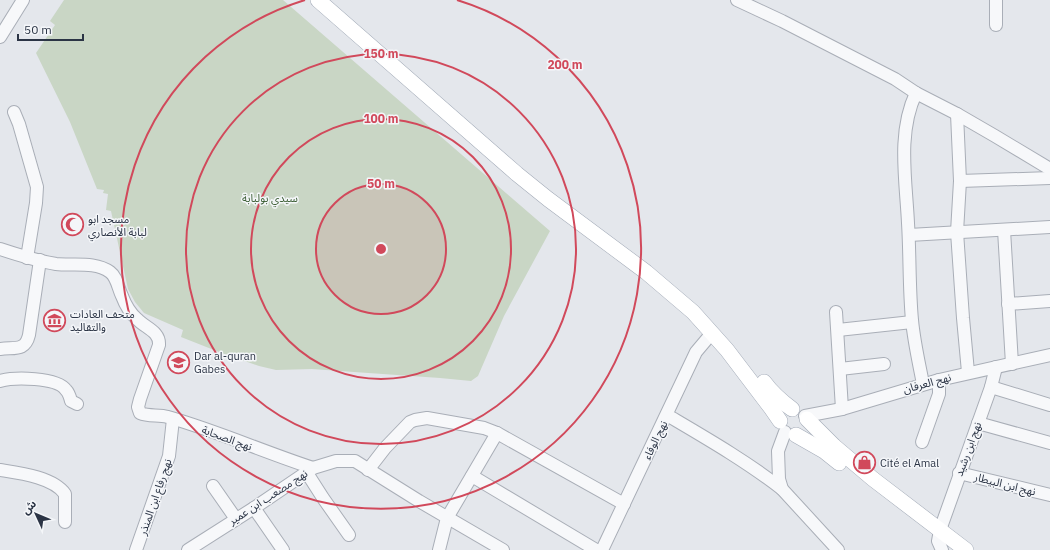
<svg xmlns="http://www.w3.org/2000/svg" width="1050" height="550" font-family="'IBM Plex Sans','Noto Sans Arabic',sans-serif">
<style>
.green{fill:#c9d6c5}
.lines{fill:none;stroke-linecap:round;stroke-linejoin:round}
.minor-casing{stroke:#a9aeb7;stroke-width:14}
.major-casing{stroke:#a3abb8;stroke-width:16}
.minor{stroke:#f7f8fa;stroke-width:12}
.major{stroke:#fff;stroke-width:15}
.ring{fill:none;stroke:#d1495b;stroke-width:2}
.labels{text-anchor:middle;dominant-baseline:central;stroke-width:3;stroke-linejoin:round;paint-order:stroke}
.park-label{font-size:11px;fill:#3f6138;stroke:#f4f6f9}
.poi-label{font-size:11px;fill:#2b3445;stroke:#f4f6f9;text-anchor:start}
.street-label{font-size:11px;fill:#2b3445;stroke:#f4f6f9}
.centre{fill:#d1495b;stroke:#f4f6f9;stroke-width:2}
.ring-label{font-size:12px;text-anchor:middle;font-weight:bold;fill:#d1495b;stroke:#f4f6f9;stroke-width:3;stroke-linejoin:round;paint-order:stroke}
</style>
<rect width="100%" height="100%" fill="#e4e7ec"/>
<path class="green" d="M64,0H283L550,231L504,316L478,376L471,381L440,378L354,372L312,369L276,370L259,366L219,352L181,337L183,330L144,313L135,302L128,289L111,211L106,210L108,194L103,193L104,190L97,189L70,122L36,53L55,25L50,21Z"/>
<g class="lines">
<defs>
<g id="minor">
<path d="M737,0L782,21L895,79L916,93L957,114L995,136L1050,169"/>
<path d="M996,0V25"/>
<path d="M0,37L23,0"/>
<path d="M916,93C897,133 906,180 908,223C910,255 909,288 912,320C914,342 919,363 923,384"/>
<path d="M14,112L19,124L37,187L36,203L27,258"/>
<path d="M957,114L960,181L957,232L963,318L968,372"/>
<path d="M960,181L1050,178"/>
<path d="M1004,230L1012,364"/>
<path d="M909,235L1050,227"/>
<path d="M0,249C18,255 37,261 56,264C73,266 95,261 110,272C117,277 118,288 122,296C125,304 130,313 137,319C145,328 160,331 159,345L140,399L138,407L140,413C149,417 159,414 168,417C217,431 264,452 313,468"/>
<path d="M1008,304L1050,301"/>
<path d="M836,312L842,409"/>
<path d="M838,330L912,322"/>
<path d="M0,349C14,347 25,352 29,335L40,260"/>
<path d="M840,369L884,364"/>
<path d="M0,381C14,377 57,377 66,390C69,393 70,397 71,401L77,404"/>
<path d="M991,387L1050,405"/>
<path d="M667,415C706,438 746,461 782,489"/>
<path d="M805,416L842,409L939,380L1050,355"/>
<path d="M978,423L1050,443"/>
<path d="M785,432L778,451L779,479L782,489L838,550"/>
<path d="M922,442L939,394V380"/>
<path d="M0,470C19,473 53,477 65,494V522"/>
<path d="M368,470L385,448L410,422L415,420L427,418L484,428L497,433L624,504"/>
<path d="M307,473L323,498L349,535"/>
<path d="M959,473L1050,495"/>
<path d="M472,476L596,550"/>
<path d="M213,486L236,519"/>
<path d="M254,508L283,550"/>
<path d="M136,550L169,456L173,419"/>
<path d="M188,550L254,508L313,468L336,461H355L419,501L503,550"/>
<path d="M439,550L447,518L497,433"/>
<path d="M602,550L696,352L712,333"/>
<path d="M942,550L938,541L940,530L991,387L996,367"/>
</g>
<g id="major">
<path d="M318,0L517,174L548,199L646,272L693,312L727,350L771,408L780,421"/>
<path d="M764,382C772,393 781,401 792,409"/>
<path d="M807,419L834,446L873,479L966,550"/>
<path d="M796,435L824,451L839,463"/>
</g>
</defs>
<use href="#minor" class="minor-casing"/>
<use href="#major" class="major-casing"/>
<use href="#minor" class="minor"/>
<use href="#major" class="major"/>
</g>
<circle cx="381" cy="249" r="65" fill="#d1495b" fill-opacity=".12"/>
<g class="ring">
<circle cx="381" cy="249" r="65"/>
<circle cx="381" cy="249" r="130"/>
<circle cx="381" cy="249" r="195"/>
<path d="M457 0A260 260 0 1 1 305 0"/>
</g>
<defs>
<symbol id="mosque-ring" viewBox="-11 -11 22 22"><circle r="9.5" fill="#f4f6f9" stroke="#d1495b" stroke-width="1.5"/><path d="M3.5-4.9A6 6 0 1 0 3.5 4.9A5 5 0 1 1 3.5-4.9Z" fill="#d1495b"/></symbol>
<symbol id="museum-ring" viewBox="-11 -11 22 22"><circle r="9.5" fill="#f4f6f9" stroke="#d1495b" stroke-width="1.5"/><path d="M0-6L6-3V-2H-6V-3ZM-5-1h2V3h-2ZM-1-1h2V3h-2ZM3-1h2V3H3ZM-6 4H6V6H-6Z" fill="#d1495b"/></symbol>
<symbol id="school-ring" viewBox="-11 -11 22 22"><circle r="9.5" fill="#f4f6f9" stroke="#d1495b" stroke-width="1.5"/><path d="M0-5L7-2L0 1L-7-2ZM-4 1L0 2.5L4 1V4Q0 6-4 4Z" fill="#d1495b"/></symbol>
<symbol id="shop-ring" viewBox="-11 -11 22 22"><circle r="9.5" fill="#f4f6f9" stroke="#d1495b" stroke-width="1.5"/><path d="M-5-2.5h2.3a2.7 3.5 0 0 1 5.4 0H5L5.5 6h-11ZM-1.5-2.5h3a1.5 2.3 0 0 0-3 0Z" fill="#d1495b"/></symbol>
</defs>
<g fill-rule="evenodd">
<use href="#mosque-ring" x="60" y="212" width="25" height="25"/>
<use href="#museum-ring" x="42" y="308" width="25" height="25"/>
<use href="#school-ring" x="166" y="350" width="25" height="25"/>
<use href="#shop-ring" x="852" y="450" width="25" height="25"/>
</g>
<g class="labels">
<g class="park-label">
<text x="270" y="198">سيدي بولبابة</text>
</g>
<g class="poi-label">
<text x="88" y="219">مسجد ابو<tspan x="88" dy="13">لبابة الأنصاري</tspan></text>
<text x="70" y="314">متحف العادات<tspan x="70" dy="13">والتقاليد</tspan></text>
<text x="194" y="356">Dar al-quran<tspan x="194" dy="13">Gabes</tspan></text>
<text x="880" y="463">Cité el Amal</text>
</g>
<g class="street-label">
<text transform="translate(927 383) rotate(-15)">نهج العرفان</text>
<text transform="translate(227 438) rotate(20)">نهج الصحابة</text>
<text transform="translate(655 440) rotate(-64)">نهج الوفاء</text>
<text transform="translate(968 449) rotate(-70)">نهج ابن رشيد</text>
<text transform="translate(1005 484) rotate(14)">نهج ابن البيطار</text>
<text transform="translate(155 497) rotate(-71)">نهج رفاع ابن المنذر</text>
<text transform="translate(268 497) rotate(-33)">نهج مصعب ابن عمير</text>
</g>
</g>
<circle cx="381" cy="249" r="6" class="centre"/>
<g class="ring-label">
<text x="381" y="58">150 m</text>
<text x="565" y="69">200 m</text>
<text x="381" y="123">100 m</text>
<text x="381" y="188">50 m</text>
</g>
<g transform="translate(36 514) rotate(314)" stroke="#f4f6f9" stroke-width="3" paint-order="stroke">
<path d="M0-3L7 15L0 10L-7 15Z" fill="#2b3445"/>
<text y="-6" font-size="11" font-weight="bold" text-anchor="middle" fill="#2b3445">ش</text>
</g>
<path d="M18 34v6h65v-6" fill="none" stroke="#2b3445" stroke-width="2"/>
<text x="24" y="34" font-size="12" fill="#2b3445" stroke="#f4f6f9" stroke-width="3" paint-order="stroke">50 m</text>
</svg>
